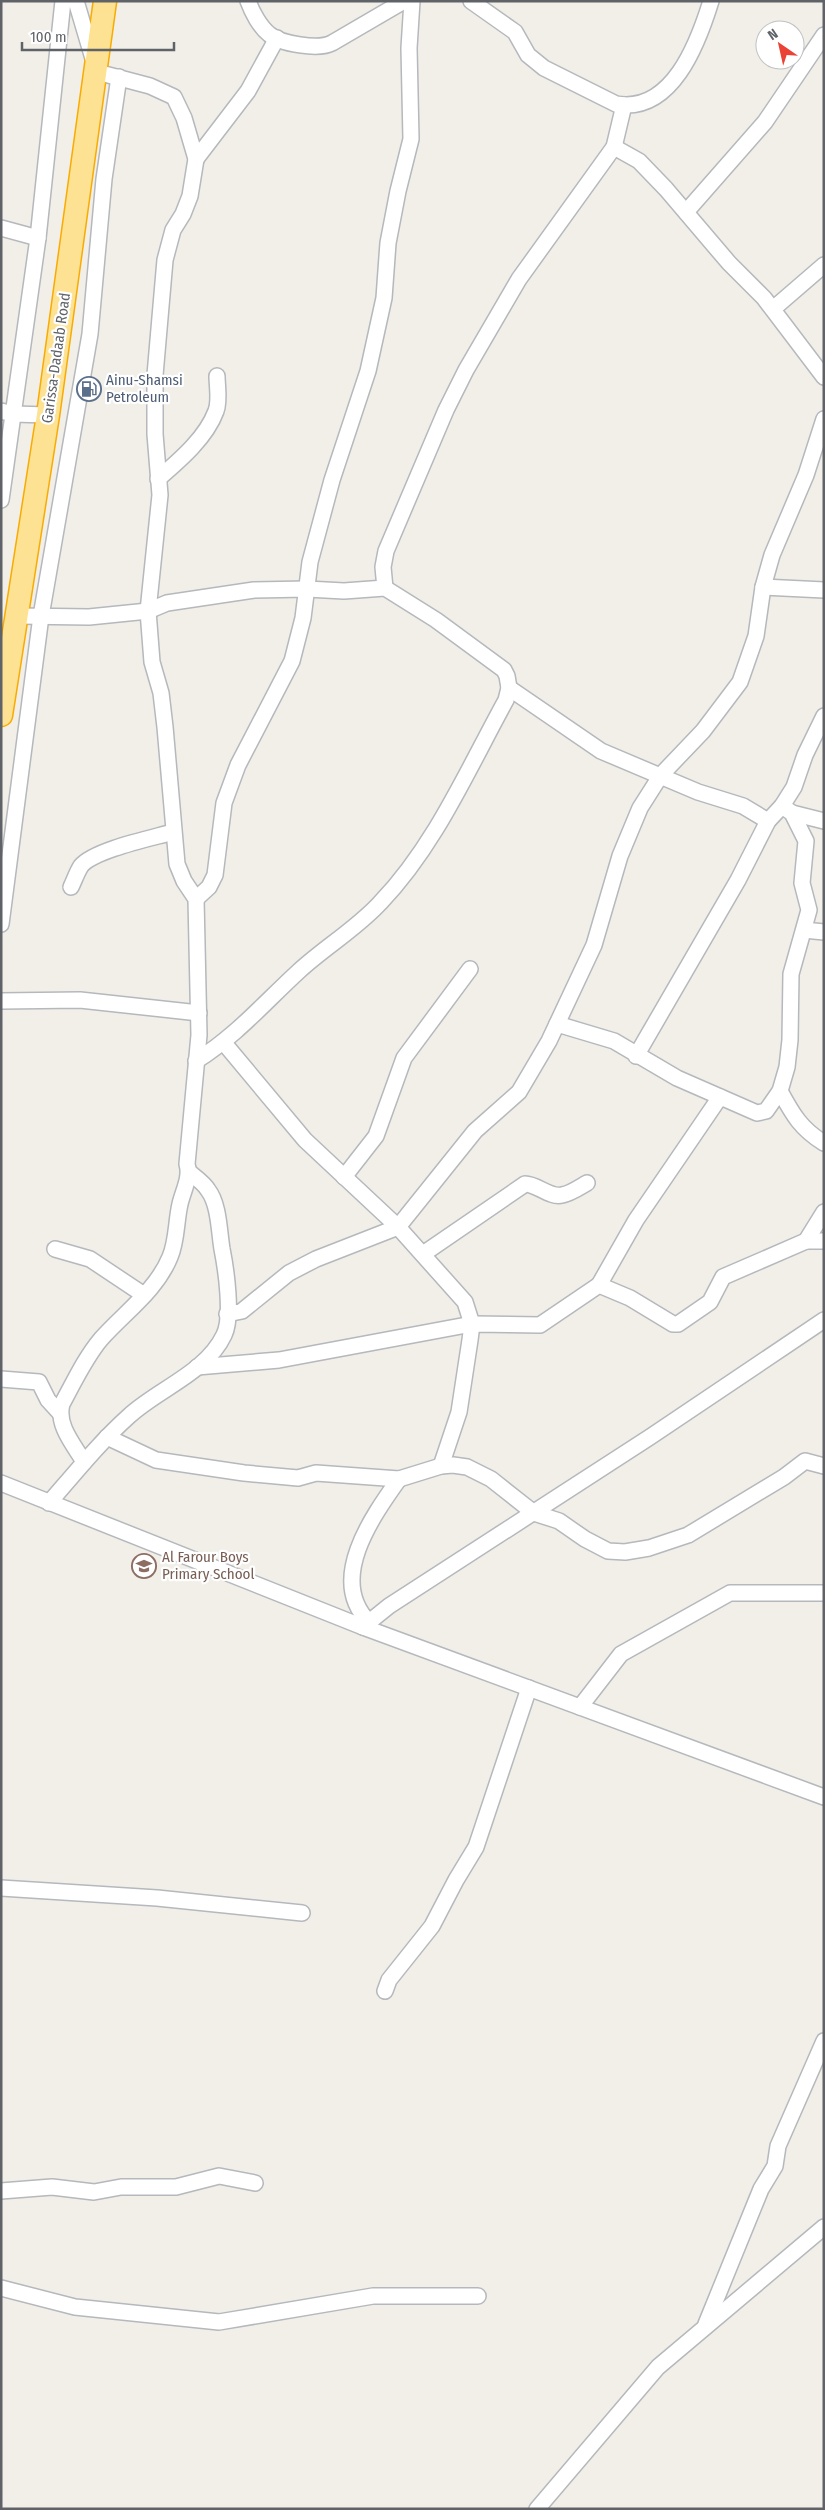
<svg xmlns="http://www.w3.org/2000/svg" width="825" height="2510" font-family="'Fira Sans Condensed',sans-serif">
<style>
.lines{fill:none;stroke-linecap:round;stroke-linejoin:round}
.minor-casing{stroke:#b5b8bc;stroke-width:18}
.highway-casing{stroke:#f9ab00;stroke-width:25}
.minor{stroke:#fff;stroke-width:15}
.highway{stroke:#fde293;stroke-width:22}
.labels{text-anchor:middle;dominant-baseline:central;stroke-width:4.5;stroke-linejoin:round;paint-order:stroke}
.street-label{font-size:15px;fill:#5f6368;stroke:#fff}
.service-label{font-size:15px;fill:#4e5e75;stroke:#fff;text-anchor:start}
.education-label{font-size:15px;fill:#785e54;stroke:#fff;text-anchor:start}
</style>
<rect width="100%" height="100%" fill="#f1efe8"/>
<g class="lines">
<defs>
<g id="minor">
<path d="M76,1L97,72L150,86L174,97L184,118L196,159L190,196L183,214L173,230L165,260L155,375V434L160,495L148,611L152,662L161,693L165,727L177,864L184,881L196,899L199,1035L187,1164C191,1177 183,1191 180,1204C176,1221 177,1241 170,1257C156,1291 125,1312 101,1339C85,1358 74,1382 62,1404C56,1425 74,1445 84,1462"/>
<path d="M248,1C252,12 260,27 269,34C280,44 319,50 332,43L404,1"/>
<path d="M471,1L515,32L528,55L544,68L616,104C672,114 698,43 711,1"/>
<path d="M614,147L639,161L666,189L729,263L764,298L824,377"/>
<path d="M196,159L248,91L277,38"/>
<path d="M686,212L765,122L824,35"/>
<path d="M1,228L38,238"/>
<path d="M773,309L824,265"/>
<path d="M1,411L13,414L48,415"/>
<path d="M158,479C180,460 206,438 216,411C220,401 217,386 217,376"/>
<path d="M1,500L38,238L63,1"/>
<path d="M763,587L824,590"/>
<path d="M385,588L383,567L386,551L446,410L466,370L519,279L614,147L624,105"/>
<path d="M18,616L89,617L148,611L167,603L254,590L307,589L344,591L385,588L436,620L504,670L507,676L509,688L506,700C468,769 435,846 380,903C356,929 325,947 299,971C263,1004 237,1035 196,1061"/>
<path d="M509,688L601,751L698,792L743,806L768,821"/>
<path d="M792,813L824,821"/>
<path d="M71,887C74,881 77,872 81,866C94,850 152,838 173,832"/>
<path d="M196,899L209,887L215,875L224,803L238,765L292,661L303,618L310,562L332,480L368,371L384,298L388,243L398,191L411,139L409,48L412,1"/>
<path d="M1,924L41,616L90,334L104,179L119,77"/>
<path d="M804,930L824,932"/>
<path d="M1,1001L80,1000L199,1013"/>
<path d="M557,1024L614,1041L677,1078L757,1113L766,1111L780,1091L787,1067L790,1040L791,974L809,910L802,883L806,841L792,813L782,806"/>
<path d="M224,1043L305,1140L398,1227L465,1302L472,1324L470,1340L459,1412L441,1466"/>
<path d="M636,1056L738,880L768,821L782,806L794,787L805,755L824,716"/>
<path d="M780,1091C793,1115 801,1129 824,1143"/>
<path d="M344,1177L376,1136L404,1058L470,969"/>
<path d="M806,1241H824"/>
<path d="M55,1249L90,1259L144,1295"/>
<path d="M423,1254L525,1184C537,1184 550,1198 562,1195C570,1194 580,1187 587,1183"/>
<path d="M599,1285L636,1220L720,1097"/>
<path d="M227,1314L242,1311L289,1273L316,1259L398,1227L475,1131L519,1092L549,1041L594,945L620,856L640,808L661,775L703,731L740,682L756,636L763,587L772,555L806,475L824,419"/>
<path d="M197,1367L279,1360L472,1324L540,1325L599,1285L630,1298L673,1324H678L710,1302L723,1277L806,1241L824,1212"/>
<path d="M1,1379L39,1382L48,1400L59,1412"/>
<path d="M107,1437L156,1460L244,1473L298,1478L316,1473L399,1479L441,1466L453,1465L467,1467L491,1479L534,1513L559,1521L585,1539L608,1551L625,1552L649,1548L688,1535L784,1477L805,1461L824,1466"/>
<path d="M1,1483L363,1627L824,1797"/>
<path d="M49,1503C75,1473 100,1442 129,1416C158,1389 206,1373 224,1335C233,1317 226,1269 222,1249C219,1231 219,1204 208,1190C204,1183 195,1177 189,1172"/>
<path d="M369,1622C327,1580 372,1517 399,1479"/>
<path d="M363,1627L389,1606L650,1437L824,1320"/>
<path d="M580,1707L621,1654L730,1593H824"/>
<path d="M1,1888L157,1898L302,1913"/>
<path d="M385,1991L389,1980L432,1926L456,1880L476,1847L529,1688"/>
<path d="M1,2191L52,2187L94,2192L121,2187H176L219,2176L255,2183"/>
<path d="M1,2288L75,2307L219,2322L373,2296H478"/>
<path d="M706,2324L761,2189L775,2166L778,2146L824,2041"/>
<path d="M537,2509L658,2367L824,2227"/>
</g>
<path id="highway" d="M1,715L48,415L105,1"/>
</defs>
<use href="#minor" class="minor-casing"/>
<use href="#highway" class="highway-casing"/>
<use href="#minor" class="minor"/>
<use href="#highway" class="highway"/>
</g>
<defs>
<symbol id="fuel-ring" viewBox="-11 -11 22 22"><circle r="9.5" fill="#fff" stroke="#5c6f8a" stroke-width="1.5"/><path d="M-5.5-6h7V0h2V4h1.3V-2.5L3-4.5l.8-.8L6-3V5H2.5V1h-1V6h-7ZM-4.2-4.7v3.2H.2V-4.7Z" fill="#5c6f8a"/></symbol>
<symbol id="school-ring" viewBox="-11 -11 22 22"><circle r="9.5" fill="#fff" stroke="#8d6e63" stroke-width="1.5"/><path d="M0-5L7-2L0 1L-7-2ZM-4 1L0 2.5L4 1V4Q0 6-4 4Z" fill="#8d6e63"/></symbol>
</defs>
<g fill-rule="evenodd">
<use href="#fuel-ring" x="75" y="375" width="28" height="28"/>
<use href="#school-ring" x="130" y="1552" width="28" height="28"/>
</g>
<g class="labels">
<g class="street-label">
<text transform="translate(56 358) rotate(-82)">Garissa-Dadaab Road</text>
</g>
<g class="service-label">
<text x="106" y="380">Ainu-Shamsi<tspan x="106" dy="17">Petroleum</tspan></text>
</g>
<g class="education-label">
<text x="162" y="1557">Al Farour Boys<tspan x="162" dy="17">Primary School</tspan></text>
</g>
</g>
<rect width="825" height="2510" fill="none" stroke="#5f6368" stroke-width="5"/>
<g transform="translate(780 45) rotate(326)"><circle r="24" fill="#ffffff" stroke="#bfc1c3"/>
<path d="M0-4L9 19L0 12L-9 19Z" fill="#ea4335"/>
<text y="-8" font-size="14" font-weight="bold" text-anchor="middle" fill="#5f6368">N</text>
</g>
<path d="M22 42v8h152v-8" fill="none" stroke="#5f6368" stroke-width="2.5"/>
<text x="30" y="42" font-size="15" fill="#5f6368" stroke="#ffffff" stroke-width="4" paint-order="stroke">100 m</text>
</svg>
